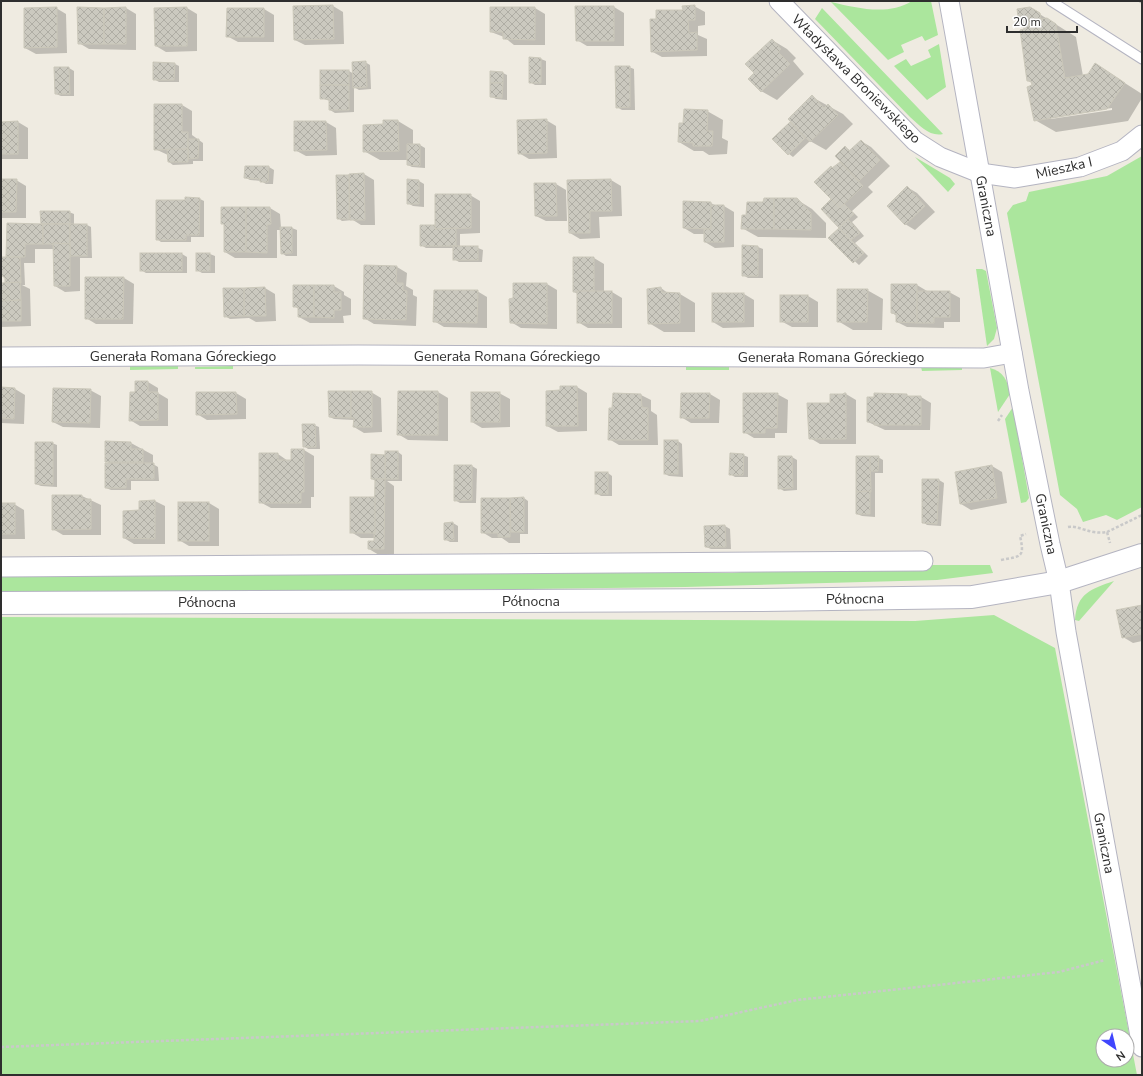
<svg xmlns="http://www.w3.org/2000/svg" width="1143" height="1076" font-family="'Nunito Sans',sans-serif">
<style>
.green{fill:#abe69d;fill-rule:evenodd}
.shadow{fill:#0003;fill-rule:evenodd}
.building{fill:url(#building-cross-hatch);stroke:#cbc8ba}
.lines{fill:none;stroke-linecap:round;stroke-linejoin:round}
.lane-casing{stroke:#b4b4c1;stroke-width:11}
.street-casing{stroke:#b4b4c1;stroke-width:21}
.secondary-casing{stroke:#b4b4c1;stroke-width:24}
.path{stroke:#c9c9c9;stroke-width:2.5;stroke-dasharray:3 2;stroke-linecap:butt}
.lane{stroke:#fff;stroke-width:9}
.street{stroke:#fff;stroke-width:19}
.secondary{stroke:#fff;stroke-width:22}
.labels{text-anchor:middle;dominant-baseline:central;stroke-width:3;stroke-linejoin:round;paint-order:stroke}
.street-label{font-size:14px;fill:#2e2e2e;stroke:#fff}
</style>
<defs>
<pattern id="building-cross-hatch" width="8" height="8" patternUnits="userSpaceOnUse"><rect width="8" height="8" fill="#cbc9bf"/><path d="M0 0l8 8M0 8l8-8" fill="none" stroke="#afada4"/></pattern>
</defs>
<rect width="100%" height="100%" fill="#efebe1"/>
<g class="green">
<path d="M912,1H931L938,35L925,41L922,36L901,45L904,52L888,60L831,2C857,8 888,16 912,1Z"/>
<path d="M822,8L943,134C930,137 920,126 910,117L815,19Z"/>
<path d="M939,44L946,87L927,100L894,66L906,59L911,66L931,57L928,50Z"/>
<path d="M1142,156V507L1117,520L1106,515L1083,522L1077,509L1060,495L1007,213L1013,205L1026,201L1029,192L1107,176Z"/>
<path d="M915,157L950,178L955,184L948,192Z"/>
<path d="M976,269H982L986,271L997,328L994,339L987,346Z"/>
<path d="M130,366H178V369L130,370Z"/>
<path d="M233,366V369H195V367Z"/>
<rect x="686" y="367" width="43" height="3"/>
<path d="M921,367H962V370L922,371Z"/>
<path d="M990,368C1003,371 1008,381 1010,394L998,412Z"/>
<path d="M1013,407L1029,498L1026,502L1021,503L1005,419Z"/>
<path d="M920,565H990L993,573L937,580L685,587L369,591H1V571L732,573L783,568Z"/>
<path d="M1114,581L1079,621L1075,620C1077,593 1091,589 1114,581Z"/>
<path d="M994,615L1055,648L1137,1075H1V617L915,621ZM1103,1036H1127V1060H1103Z"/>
</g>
<g class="shadow">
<path d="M1137,1H1142V4Z"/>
<path d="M333,6L343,12L344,44L305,45L295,40Z"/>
<path d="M694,6L705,12V25L698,26V35L707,39V56L662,57L651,51L657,20Z"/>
<path d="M614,7L624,13V46H587L577,40Z"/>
<path d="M56,8L66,14L67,53L36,54L25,48Z"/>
<path d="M78,8H126L136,14V50L89,49L79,43Z"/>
<path d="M187,8L197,14V51L166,52L156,46Z"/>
<path d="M535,8L545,14V45H514L504,37L491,32Z"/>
<path d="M1030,8L1076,37L1083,76L1088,75L1095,64L1142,94V98L1128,121L1056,132L1035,120L1033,86L1032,83L1028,81L1024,26L1020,23ZM1112,108V110L1051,119V117Z"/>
<path d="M264,9L274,15V42H238L227,36Z"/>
<path d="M772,40L787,49L796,58L793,61L804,74L777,100L761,91L755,73Z"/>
<path d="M541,59L546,61V85H535L530,82Z"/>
<path d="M365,62L370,65L371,89L359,90L354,87V112L335,113L330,110V101L321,98L349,71L354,74Z"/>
<path d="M175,64L179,66V82H159L154,79Z"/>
<path d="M629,67L634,69L635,110H622L617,107Z"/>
<path d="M55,68H69L74,71V96H61L56,94Z"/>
<path d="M503,73L507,75V100L496,99L491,96Z"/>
<path d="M812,97L843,114L853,124L826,150L810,141L793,157L789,154L790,123L794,125Z"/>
<path d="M182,105L192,111V135L203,143V161H193V164L173,165L169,162L168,155L155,149Z"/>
<path d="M707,111L723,120L722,138L728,141L727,154L709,155L703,151H694L679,142L684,124Z"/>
<path d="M546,120L556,126L557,158L529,159L519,153Z"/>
<path d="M398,121L413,130V145H420L425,148V168L412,167L408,165V160H380L364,151L384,125Z"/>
<path d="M18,122L28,128V159H1V123Z"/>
<path d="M295,122H326L336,128L337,155L306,156L295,150Z"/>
<path d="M861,141L871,147L890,166L868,187L873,192L852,211L858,217L852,222L864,236L855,243L868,256L859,265L829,238L841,228L832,199L833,169L841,162L845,147L851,151Z"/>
<path d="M269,167L274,170L273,184H266L261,181L250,180L246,178Z"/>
<path d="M364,174L374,180L375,225H361L353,220L342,221L338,218L348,176Z"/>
<path d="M1,180H16L26,186V218H1Z"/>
<path d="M568,180H611L621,186L622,216L599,217L600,238L580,239L570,233Z"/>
<path d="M408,181H419L424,184V207L413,206L408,203Z"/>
<path d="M536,184H556L566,190L567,221H546L536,216Z"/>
<path d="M907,187L917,193L935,212L915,230L905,224Z"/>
<path d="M470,195L480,201V233L460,234V247L478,248L483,250L482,262H459L454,259V248H426L421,245L436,226Z"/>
<path d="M200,199L204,201V237H191V242H161L157,239L186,201Z"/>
<path d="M796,199L812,209L826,223V238L758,237L742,228L764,203Z"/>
<path d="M711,203L716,206H724L734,212V247L715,248L705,242V234H694L684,228Z"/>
<path d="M222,208H270L280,214L281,228H292L297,230V256H286L282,253L281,230H277V258H235L225,252V225L222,223Z"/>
<path d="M69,212L74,214V225H87L91,227L92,258H80V291L65,292L55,286L54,249H35V263H24L25,285H22L30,289L31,326L1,327V284H6V277L1,258H10L42,225Z"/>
<path d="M743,246L758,247L763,249V278H748L743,275Z"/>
<path d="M182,254L187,257V273H146L141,270Z"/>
<path d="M210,254L215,256V273H202L197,270Z"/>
<path d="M574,258H594L604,264V292H612L622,298V328H588L578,322V294L574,292Z"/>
<path d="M397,267L407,273L406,286L413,290V295L417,297L416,326L374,324L364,318Z"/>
<path d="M124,278L134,284L133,324H96L86,318Z"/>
<path d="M547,284L557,290V329L521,328L511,322L514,299Z"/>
<path d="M917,285L927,291L949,292L960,298V322H944V328L907,327L897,322V316L892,313Z"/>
<path d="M334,286L344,292V295L351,299V315L343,316L344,323H310L299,317V309L294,306Z"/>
<path d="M265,288L275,294L276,321L256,322L249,318L230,319L225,316L244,289Z"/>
<path d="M661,288L669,294H680L695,303V332H664L649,323Z"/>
<path d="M867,290L883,299L882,330H853L838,321Z"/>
<path d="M477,291L487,297V328L444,327L434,321Z"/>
<path d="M713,294H744L754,300V327L723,328L713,322Z"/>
<path d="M781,296H808L818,302V327H792L781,321Z"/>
<path d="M136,382H148L158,388V393L168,399V426H140L130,420L136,393Z"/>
<path d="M577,387L587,393V431L558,432L547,426L561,391Z"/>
<path d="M1,388L15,389L25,395L24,424L1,423Z"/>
<path d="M90,390L101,396L100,428L63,427L53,422Z"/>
<path d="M371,392L381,398L382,432L364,433L354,427V420L334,419L330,417Z"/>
<path d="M399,392H438L448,398V441L408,440L398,434Z"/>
<path d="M236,393L246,399V419L207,420L197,414Z"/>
<path d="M499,393L510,399V427L482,428L472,422Z"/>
<path d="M710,394L720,400L719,423H691L681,417Z"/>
<path d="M777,394L788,400L787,433H775V438H754L744,432Z"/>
<path d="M846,394L856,400V444H820L810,438L831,404V395Z"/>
<path d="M641,395L651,400V411L657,415L658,445H619L609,439L613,409Z"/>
<path d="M906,395L911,397H921L931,403L930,430H885L868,422Z"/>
<path d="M314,425L319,427L320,449H308L304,446Z"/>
<path d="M678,441L682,444L683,477L669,476L665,474Z"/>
<path d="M106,442L131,443L153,455V464L158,467L159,481H131V490H111L106,488L110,464L106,461Z"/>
<path d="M52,443L57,445V487L41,486L36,484Z"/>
<path d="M304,450L314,456V497H311V508H271L260,502V454H278L288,461H292Z"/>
<path d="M398,452L402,455V481H387L394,486V555H379L369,549L375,542L376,538H361L351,532L376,498V481L372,479L386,456Z"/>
<path d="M743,455L748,457V477H735L730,474Z"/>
<path d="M779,457H792L797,460V490L784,491L779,488Z"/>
<path d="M857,457H878L883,460V473H875V517L862,516L857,514Z"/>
<path d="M472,466L477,469L476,503H460L455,500Z"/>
<path d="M992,466L1002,472L1007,503L971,510L961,504L956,473Z"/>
<path d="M608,473L612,476V496H601L596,493Z"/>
<path d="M939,480L944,483L941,526L927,525L923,522Z"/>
<path d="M82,496L101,505V535H63L53,529Z"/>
<path d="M524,498L528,501V534H520V543H509L502,538H492L482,532V499Z"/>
<path d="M155,501L165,506V544H134L124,538L140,511V502Z"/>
<path d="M209,503L219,509V546H189L179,540Z"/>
<path d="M1,504H14L24,510L25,539H1Z"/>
<path d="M453,523L458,526V542H450L445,539Z"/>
<path d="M725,526L730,529L731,549H711L706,547L705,527Z"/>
<path d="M1142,606V641L1133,643L1123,637Z"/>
</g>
<g class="building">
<path d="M333,5L334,39L294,40L293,6Z"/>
<path d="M695,5V20H688L689,33L697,32V50L651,52L650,19H656V10H683L682,6Z"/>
<path d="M575,6H614V41H576Z"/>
<path d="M57,7V47L24,48V8Z"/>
<path d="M77,7L104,8V44H78Z"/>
<path d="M126,7V44H104V8Z"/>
<path d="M187,7V46H155L154,8Z"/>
<path d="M490,7H535V40L503,39V32H490Z"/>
<path d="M1030,7L1040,13L1041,19L1047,18L1056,24L1065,78L1088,74L1095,63L1125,83L1107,109L1034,121L1027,87L1032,85L1031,81H1027L1020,30L1024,29L1023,23L1019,24L1017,9Z"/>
<path d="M227,8H264V37H226Z"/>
<path d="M772,39L781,49L778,52L790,64L761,92L748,79L754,73L745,64Z"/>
<path d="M529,57L541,58V83H529Z"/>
<path d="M366,61L367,87L353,88L352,62Z"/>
<path d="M153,62L175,63L174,80H153Z"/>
<path d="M615,66H630V107L616,108Z"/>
<path d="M54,67H69L70,94H55Z"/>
<rect x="320" y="70" width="29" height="15"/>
<path d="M490,71L503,72V83H490Z"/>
<path d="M490,83H503L502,98L490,97Z"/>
<path d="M320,85H349V110H329V99H320Z"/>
<path d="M812,95L824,108L828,104L838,115L810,142L788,119Z"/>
<path d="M154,104H182V132H188V149L154,150Z"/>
<path d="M684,109L708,110L707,131H713L712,146H693V143L678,142L679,123H683Z"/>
<path d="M547,119V153L518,154L517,120Z"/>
<path d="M383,120H398L399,151L363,152V125L383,124Z"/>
<path d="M18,121V154H1V122Z"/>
<path d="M294,121H326L327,150L294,151Z"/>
<path d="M790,122L805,138L788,155L772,139Z"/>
<path d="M188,139H199L198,158L188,159Z"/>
<path d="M861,140L880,160L859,181L835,156L845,146L849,151Z"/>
<path d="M407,144H420V166L407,165Z"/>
<path d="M167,149H188V162H168Z"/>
<path d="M840,162L863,186L840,208L814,182L831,166L832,168Z"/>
<path d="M245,166H269L268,182H260V179L244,178Z"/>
<path d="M364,173L365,220H350L349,174Z"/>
<path d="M336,175H349V219H337Z"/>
<path d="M1,179H17L16,212H1Z"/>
<path d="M407,179L419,180V204H407Z"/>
<path d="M611,179L612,211H590V233H569L567,180Z"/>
<path d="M534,183H556L557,216H535Z"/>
<path d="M907,186L925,206L905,225L887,206Z"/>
<path d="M435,194H471V228L435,229Z"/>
<path d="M185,197L200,198L199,235H186V240H156V200H185Z"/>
<path d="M764,198H774V229H741L742,215H746L747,202H763Z"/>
<path d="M774,198H797L811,213V230L774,229Z"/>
<path d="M831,199L840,208L844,204L854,214L839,228L821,209Z"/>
<path d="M683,201L711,202V229L683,228Z"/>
<path d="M711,205H724V242H704V229H711Z"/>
<path d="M221,207H246V252H224V224H221Z"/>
<path d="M246,207H270L271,224L267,225V253L246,252Z"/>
<path d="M40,211H70V224H41Z"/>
<path d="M848,219L860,233L851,240L839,228Z"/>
<path d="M7,223L43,224V244H25V257H6Z"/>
<rect x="43" y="224" width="27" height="20"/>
<rect x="70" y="224" width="17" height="32"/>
<path d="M420,225H435V229L456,228V246H420Z"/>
<path d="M280,227H292V253L281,254Z"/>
<path d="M839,228L864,253L853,263L828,238Z"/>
<path d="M53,243L70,244V286H54Z"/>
<path d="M742,245L758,246V276H742Z"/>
<rect x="453" y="246" width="25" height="14"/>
<rect x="140" y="253" width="42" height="18"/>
<rect x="196" y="253" width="14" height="18"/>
<path d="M1,257H20L21,283H5V278L1,275Z"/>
<path d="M573,257H594V291L573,292Z"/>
<path d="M364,265L397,266L396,283H403V290L407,291L406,320L363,319Z"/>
<path d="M85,277H124L123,319H85Z"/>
<path d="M20,282L21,300L1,301V283Z"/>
<path d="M513,283H547V324L510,323L509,299L513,298Z"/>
<path d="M891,284H917V323L896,322V314L891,313Z"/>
<path d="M293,285H314V317H298V307H293Z"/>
<path d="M314,285H334V292H341V310H334V318L314,317Z"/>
<path d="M265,287L266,316H244V288Z"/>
<path d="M661,287L662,292L680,293V323L648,324L647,289Z"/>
<path d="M223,288H244V316L224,317Z"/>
<path d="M837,289H868L867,322H837Z"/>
<path d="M434,290H478L477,323L433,322Z"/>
<rect x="577" y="291" width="35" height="32"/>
<path d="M917,291H950V317H934V323H917Z"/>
<rect x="712" y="293" width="32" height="29"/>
<rect x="780" y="295" width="28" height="27"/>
<path d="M21,300V321H1V301Z"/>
<path d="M135,381H148V392H158V420L129,421L130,392H135Z"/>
<path d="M560,386H577L578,426H546V391L560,390Z"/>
<path d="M1,387L15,388L14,419L1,418Z"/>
<path d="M53,388L91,389L90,423L52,422Z"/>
<path d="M328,391H351V418L329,417Z"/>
<path d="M351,391H372V427H353L354,418H351Z"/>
<path d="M398,391H438V435H397Z"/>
<path d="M196,392H236L237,414L196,415Z"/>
<rect x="471" y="392" width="29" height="30"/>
<path d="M613,393L641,394L642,407L648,408V440H608L609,408H612Z"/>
<path d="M681,393H710L709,418H680Z"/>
<path d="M743,393H778L777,428H765V433H743Z"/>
<path d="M844,393H846V439H809L807,403H830V394H843Z"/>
<path d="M874,393L907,394V396H921V425H874V422H867V397H874Z"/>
<path d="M302,424H315L316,447H303Z"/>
<rect x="664" y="440" width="14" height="34"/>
<path d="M105,441L131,442V449H143V462H105Z"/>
<path d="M35,442H53V485L35,484Z"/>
<path d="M291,449H304V492H301V503H259V453H278V460H291Z"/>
<rect x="385" y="451" width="13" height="28"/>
<path d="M730,453L744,454L743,475H729Z"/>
<path d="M371,454L385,455V479H371Z"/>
<path d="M778,456H792L793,488L778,489Z"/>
<path d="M856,456H870L871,492H856Z"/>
<path d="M870,456H879L878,471H870Z"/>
<path d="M105,463H154V479H126V488H105Z"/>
<path d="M454,465H472V500L454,501Z"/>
<path d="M992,465L997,498L960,504L955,472Z"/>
<rect x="595" y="472" width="13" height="22"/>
<path d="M375,479H385L384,549H368V541H374Z"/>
<path d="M922,479H939L937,524L922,523Z"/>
<path d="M870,491V514H856V492Z"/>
<path d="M52,495H82V499H91V529L52,530Z"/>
<rect x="350" y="497" width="25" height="36"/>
<path d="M524,497V532H511L510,498Z"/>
<path d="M481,498H510V537H498V533H481Z"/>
<path d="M155,500V539L123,538V511L139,510V501Z"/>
<rect x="178" y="502" width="31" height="39"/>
<rect x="1" y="503" width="14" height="31"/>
<path d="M453,522L454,540H444V523Z"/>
<path d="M725,525L726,547H705L704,526Z"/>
<path d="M1142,605V634L1122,638L1116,610Z"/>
</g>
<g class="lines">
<defs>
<path id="lane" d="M1051,1L1142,59"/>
<g id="street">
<path d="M779,1L915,141L940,157L980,173L1015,178L1080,167L1122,151L1142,135"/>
<path d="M949,1L1019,391L1050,544L1059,582L1066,632L1142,1047"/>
<path d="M1,357L358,355L984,358L1012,353"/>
<path d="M1,567L923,561"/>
</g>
<path id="secondary" d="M1,603L757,600L972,597L1059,582L1142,555"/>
</defs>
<use href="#lane" class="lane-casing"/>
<use href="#street" class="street-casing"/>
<use href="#secondary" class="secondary-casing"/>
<g class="path">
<path d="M998,421L1002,415"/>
<path d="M1068,527C1079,525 1090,535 1107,532L1110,543"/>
<path d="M1107,532L1142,515"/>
<path d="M1001,560C1021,556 1025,558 1020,536L1026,534"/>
<path d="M1,1047L700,1021L797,1000L1059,972L1105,960"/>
</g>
<use href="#lane" class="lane"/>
<use href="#street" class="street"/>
<use href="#secondary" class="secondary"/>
</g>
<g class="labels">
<g class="street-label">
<text transform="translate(856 79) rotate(45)">Władysława Broniewskiego</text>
<text transform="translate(1064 168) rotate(-13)">Mieszka I</text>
<text transform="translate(986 206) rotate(79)">Graniczna</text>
<text x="183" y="356">Generała Romana Góreckiego</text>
<text x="507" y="356">Generała Romana Góreckiego</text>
<text x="831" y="357">Generała Romana Góreckiego</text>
<text transform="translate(1046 524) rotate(78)">Graniczna</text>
<text transform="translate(855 599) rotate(-1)">Północna</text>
<text x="531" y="601">Północna</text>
<text x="207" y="602">Północna</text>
<text transform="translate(1104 843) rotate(79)">Graniczna</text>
</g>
</g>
<rect width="1143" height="1076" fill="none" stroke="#2e2e2e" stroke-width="4"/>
<g transform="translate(1115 1048) rotate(145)"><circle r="19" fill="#ffffff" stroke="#ababab"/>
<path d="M0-3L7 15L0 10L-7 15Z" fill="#4046fd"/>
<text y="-6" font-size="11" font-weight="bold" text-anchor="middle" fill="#2e2e2e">N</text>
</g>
<path d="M1007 26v6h70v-6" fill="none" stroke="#2e2e2e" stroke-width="2"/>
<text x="1013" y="26" font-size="12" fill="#2e2e2e" stroke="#ffffff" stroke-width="3" paint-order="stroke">20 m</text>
</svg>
